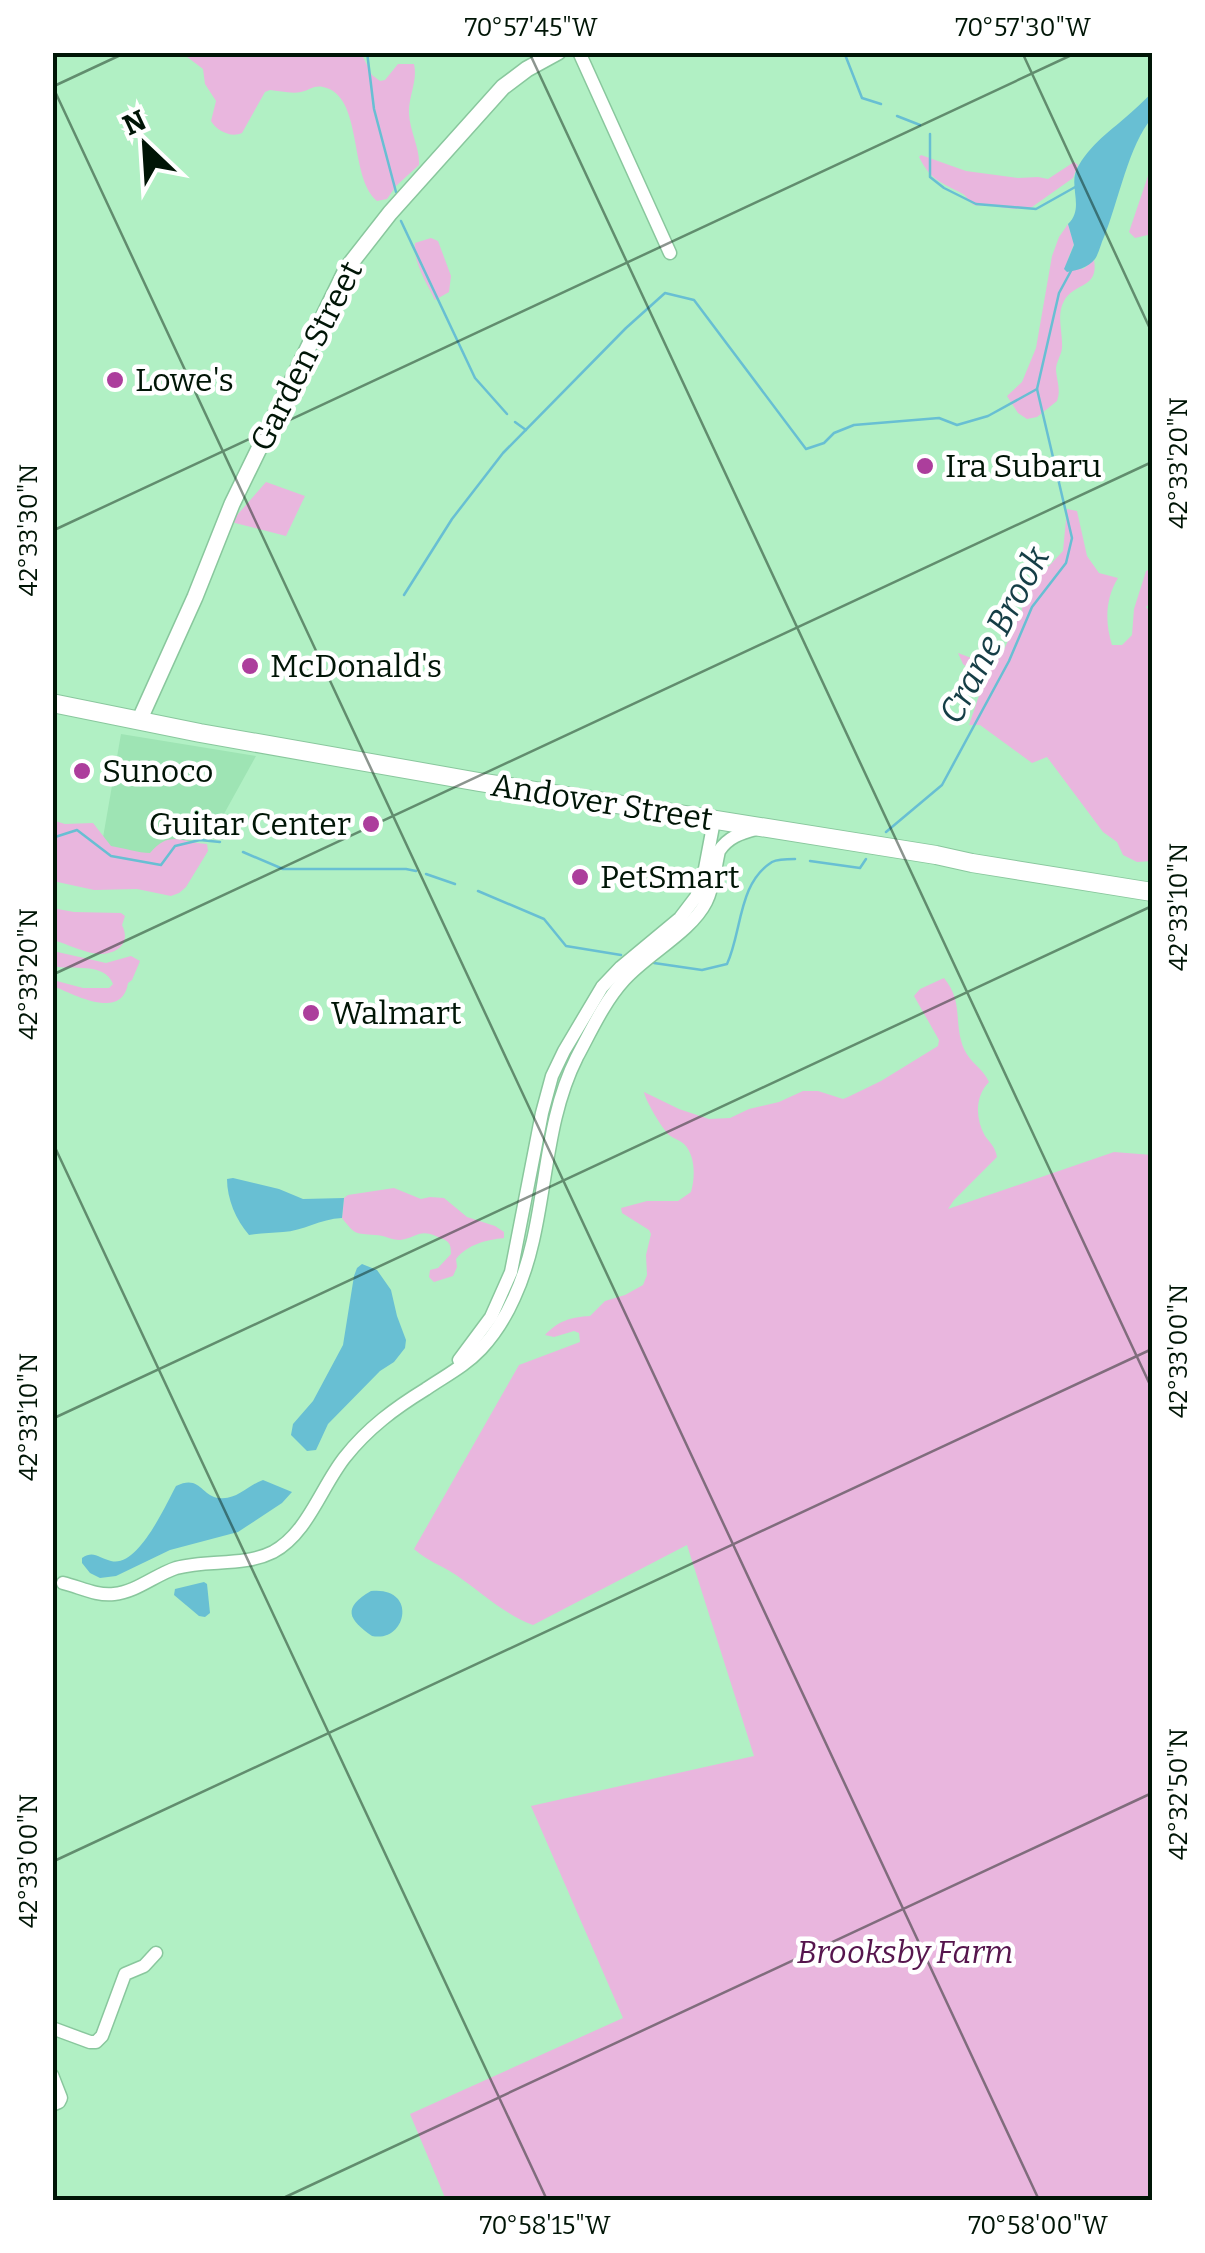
<svg xmlns="http://www.w3.org/2000/svg" width="1205" height="2253" font-family="Bitter,serif">
<style>
.built{fill:#9ee4b4}
.green{fill:#e9b6de}
.water{fill:#68bfd3}
.lines{fill:none;stroke-linecap:round;stroke-linejoin:round}
.stream{stroke:#68bfd3;stroke-width:2.5}
.minor-casing{stroke:#89c79d;stroke-width:15}
.major-casing{stroke:#89c79d;stroke-width:18}
.highway-casing{stroke:#89c79d;stroke-width:20}
.minor{stroke:#fff;stroke-width:12}
.major{stroke:#fff;stroke-width:15}
.highway{stroke:#fff;stroke-width:18}
.ticks{fill:none;stroke:#001506;stroke-width:2.5;stroke-opacity:0.45}
.poi-dot{fill:#ac3e9c;stroke:#fff;stroke-width:4}
.labels{text-anchor:middle;dominant-baseline:central;stroke-width:9;stroke-linejoin:round;paint-order:stroke}
.street-label{font-size:32px;fill:#001506;stroke:#fff}
.poi-label{font-size:32px;fill:#001506;stroke:#fff;text-anchor:start}
.park-label{font-size:32px;font-style:italic;fill:#56154d;stroke:#fff}
.water-label{font-size:35px;font-style:italic;fill:#153e46;stroke:#fff}
.neatline{fill:none;stroke:#001506;stroke-width:4}
.ticks-label{font-size:25px;text-anchor:middle;fill:#001506}
</style>
<rect width="100%" height="100%" fill="#b1f0c4"/>
<path class="built" d="M121,734L256,756L209,841L200,840L175,846L161,865L101,849Z"/>
<g class="green">
<path d="M182,53H361L372,75L380,81L385,80L398,64H414C418,81 408,97 409,114C410,132 420,148 419,165L396,186L387,199L377,201C348,177 364,95 323,87C314,85 310,90 301,92C292,94 279,91 270,90L265,92L242,133C231,138 217,131 211,121L216,101L205,84L203,69Z"/>
<path d="M921,155L966,171L1018,178L1038,177L1048,179L1074,162L1078,165L1073,178L1032,207C1017,211 1005,208 991,205C987,205 977,206 974,205C969,202 967,196 963,194C941,182 931,181 919,157Z"/>
<path d="M1152,164V234L1135,238L1129,232Z"/>
<path d="M1068,224L1074,244L1068,259L1083,269L1094,260C1099,289 1074,282 1064,301C1056,315 1063,332 1062,348C1061,356 1056,362 1056,370C1057,382 1061,389 1057,401L1037,417L1027,419L1018,413L1007,396L1022,382L1036,348L1052,256L1059,237Z"/>
<path d="M431,238L438,241L451,276L449,292L435,300C427,283 413,263 415,243Z"/>
<path d="M266,482L305,496L286,536L231,522Z"/>
<path d="M1067,509L1077,511L1087,556L1099,573L1118,578C1105,599 1105,623 1112,645H1122L1132,635L1134,609L1146,571L1152,568V601L1146,607L1152,614V861L1137,862L1123,855L1117,842L1103,832L1047,757L1032,763L980,725H969L984,681L963,664L958,653L982,662L1000,658L1022,611V595L1063,551Z"/>
<path d="M52,820L65,824L93,823L111,846C124,848 138,853 150,853C170,829 182,843 207,844L208,851L186,887L179,893L171,896L137,889L94,890L53,881Z"/>
<path d="M52,908L74,912L121,913L125,916L122,925C130,941 121,952 103,954C88,955 68,944 53,940Z"/>
<path d="M53,951L106,963L131,956L140,961L132,980L128,983C122,1021 75,995 53,986V980L83,988H109L113,984C104,961 72,971 53,966Z"/>
<path d="M944,978C964,1002 953,1023 964,1049C970,1063 983,1068 989,1082C975,1096 975,1118 985,1136C991,1144 995,1147 997,1157L954,1200L948,1209L1114,1152L1152,1155V2200H446L410,2114L623,2018L531,1806L754,1756L687,1545L533,1625C505,1615 481,1592 456,1575C441,1565 429,1562 414,1549L519,1365L580,1342L579,1333L574,1331L554,1337L545,1335C558,1321 571,1317 590,1316L605,1301L625,1295L643,1285L647,1275L646,1255L651,1234L649,1230L622,1213L621,1208L647,1201H678L691,1192C695,1178 696,1156 684,1144C680,1140 674,1139 669,1135C663,1130 645,1100 644,1092L679,1109L709,1119L730,1118L749,1109L779,1102L803,1091H818L843,1099L848,1097L881,1081L938,1046L939,1040L914,996L920,989Z"/>
<path d="M394,1188L421,1199L430,1197L444,1198L467,1217L495,1226L504,1232V1238C486,1240 468,1244 456,1259L457,1267L453,1276L434,1282L429,1277L430,1270L438,1268L451,1254C451,1243 449,1241 438,1237C419,1228 417,1238 400,1240C391,1240 384,1235 375,1235C355,1233 356,1236 342,1218L344,1198L348,1195Z"/>
</g>
<g class="water">
<path d="M1152,93V118C1129,144 1118,203 1104,237C1101,243 1099,253 1095,259C1088,268 1077,270 1067,272L1064,269L1074,245L1068,224C1086,207 1066,184 1079,165C1093,141 1116,127 1135,109C1141,104 1146,98 1152,93Z"/>
<path d="M233,1178L279,1189L303,1199L344,1198L342,1218C320,1219 303,1231 283,1232C272,1233 260,1233 249,1235C236,1220 227,1199 227,1179Z"/>
<path d="M362,1264L377,1270L391,1290L397,1316L406,1340L405,1348L394,1362L380,1371L328,1424L316,1450L307,1451L291,1435L293,1424L313,1401L343,1345L354,1276L357,1268Z"/>
<path d="M263,1480L292,1492L282,1503L238,1532L170,1550L116,1576L100,1578L90,1573L82,1563V1558C94,1550 98,1558 111,1561C138,1568 165,1506 176,1486C200,1474 201,1496 219,1498C238,1500 246,1486 263,1480Z"/>
<path d="M204,1582L207,1584L210,1613L205,1617L199,1616L174,1595L175,1589Z"/>
<path d="M371,1591C418,1586 407,1643 372,1636C348,1619 342,1608 371,1591Z"/>
</g>
<g class="lines">
<g class="stream">
<path d="M367,52L374,109L396,192"/>
<path d="M844,52L862,98L881,104"/>
<path d="M897,116L920,125"/>
<path d="M930,134V177L944,188L976,204L1036,209L1077,186"/>
<path d="M401,221L475,378L507,414"/>
<path d="M515,422L526,430"/>
<path d="M404,595L452,519L503,453L626,328L665,293L694,300L806,449L824,443L834,433L854,425L939,418L957,425L988,416L1037,389"/>
<path d="M886,832L942,785L1009,661L1032,607L1066,563L1072,538L1037,389L1059,293L1072,269"/>
<path d="M52,838L77,830L111,856L161,865L175,846L200,840L220,842"/>
<path d="M243,852L283,869H406L416,871"/>
<path d="M810,861L860,868L866,859"/>
<path d="M426,874L455,884"/>
<path d="M478,891L544,919L566,946L621,955"/>
<path d="M654,963L702,970L727,964C742,932 738,883 772,862C778,859 788,859 795,859"/>
</g>
<defs>
<g id="minor">
<path d="M579,52L670,253"/>
<path d="M459,1360L491,1317L511,1272L542,1113L552,1076L564,1051L602,987L621,967L680,918L696,897L703,879L714,821"/>
<path d="M63,1583C80,1587 96,1596 114,1594C136,1592 155,1575 176,1568C208,1559 243,1567 273,1552C308,1533 321,1487 345,1457C368,1428 395,1408 426,1389C445,1376 465,1366 481,1349C494,1335 506,1316 514,1298C549,1223 539,1132 577,1057C591,1031 604,1002 624,980C647,954 691,932 706,902C714,886 715,868 719,851C728,837 741,833 756,829"/>
<path d="M52,2028L90,2042H96L102,2036L125,1974L144,1966L156,1953"/>
<path d="M52,2075L61,2098L59,2102L52,2105"/>
</g>
<path id="major" d="M139,721L195,597L232,504L347,268L390,213L503,87L527,69L558,52"/>
<path id="highway" d="M52,703L200,733L479,782L936,855L972,863L1152,892"/>
</defs>
<use href="#minor" class="minor-casing"/>
<use href="#major" class="major-casing"/>
<use href="#highway" class="highway-casing"/>
<use href="#minor" class="minor"/>
<use href="#major" class="major"/>
<use href="#highway" class="highway"/>
</g>
<path class="ticks" d="M529,52L1152,1389M1022,52L1152,333M52,85L1039,2200M52,87L127,52M52,531L1078,52M52,975L1152,462M52,1141L547,2200M52,1419L1152,906M52,1862L1152,1349M52,2196L54,2200M279,2200L1152,1793"/>
<g class="poi-dot">
<circle cx="115" cy="380" r="10"/>
<circle cx="925" cy="466" r="10"/>
<circle cx="250" cy="666" r="10"/>
<circle cx="82" cy="771" r="10"/>
<circle cx="371" cy="824" r="10"/>
<circle cx="580" cy="877" r="10"/>
<circle cx="311" cy="1013" r="10"/>
</g>
<g class="labels">
<g class="street-label">
<text transform="translate(306 356) rotate(-63)">Garden Street</text>
<text transform="translate(602 802) rotate(9)">Andover Street</text>
</g>
<g class="poi-label">
<text x="135" y="380">Lowe's</text>
<text x="945" y="466">Ira Subaru</text>
<text x="270" y="666">McDonald's</text>
<text x="102" y="771">Sunoco</text>
<text x="351" y="824" text-anchor="end">Guitar Center</text>
<text x="600" y="877">PetSmart</text>
<text x="331" y="1013">Walmart</text>
</g>
<g class="park-label">
<text x="905" y="1952">Brooksby Farm</text>
</g>
<g class="water-label">
<text transform="translate(994 635) rotate(-62)">Crane Brook</text>
</g>
</g>
<rect width="1205" height="2253" fill="none" stroke="#ffffff" stroke-width="110"/>
<g transform="translate(145 145) rotate(335)" stroke="#ffffff" stroke-width="8" paint-order="stroke">
<path d="M0-8L18 38L0 25L-18 38Z" fill="#001506"/>
<text y="-15" font-size="28" font-weight="bold" text-anchor="middle" fill="#001506">N</text>
</g>
<rect x="55" y="55" width="1095" height="2143" class="neatline"/>
<g class="ticks-label">
<text x="531" y="36">70°57'45"W</text>
<text x="1023" y="36">70°57'30"W</text>
<text transform="translate(1178 463) rotate(-90)" y="9">42°33'20"N</text>
<text transform="translate(28 530) rotate(-90)" y="9">42°33'30"N</text>
<text transform="translate(1178 907) rotate(-90)" y="9">42°33'10"N</text>
<text transform="translate(28 974) rotate(-90)" y="9">42°33'20"N</text>
<text transform="translate(1178 1351) rotate(-90)" y="9">42°33'00"N</text>
<text transform="translate(28 1417) rotate(-90)" y="9">42°33'10"N</text>
<text transform="translate(1178 1794) rotate(-90)" y="9">42°32'50"N</text>
<text transform="translate(28 1861) rotate(-90)" y="9">42°33'00"N</text>
<text x="545" y="2234">70°58'15"W</text>
<text x="1038" y="2234">70°58'00"W</text>
</g>
</svg>
